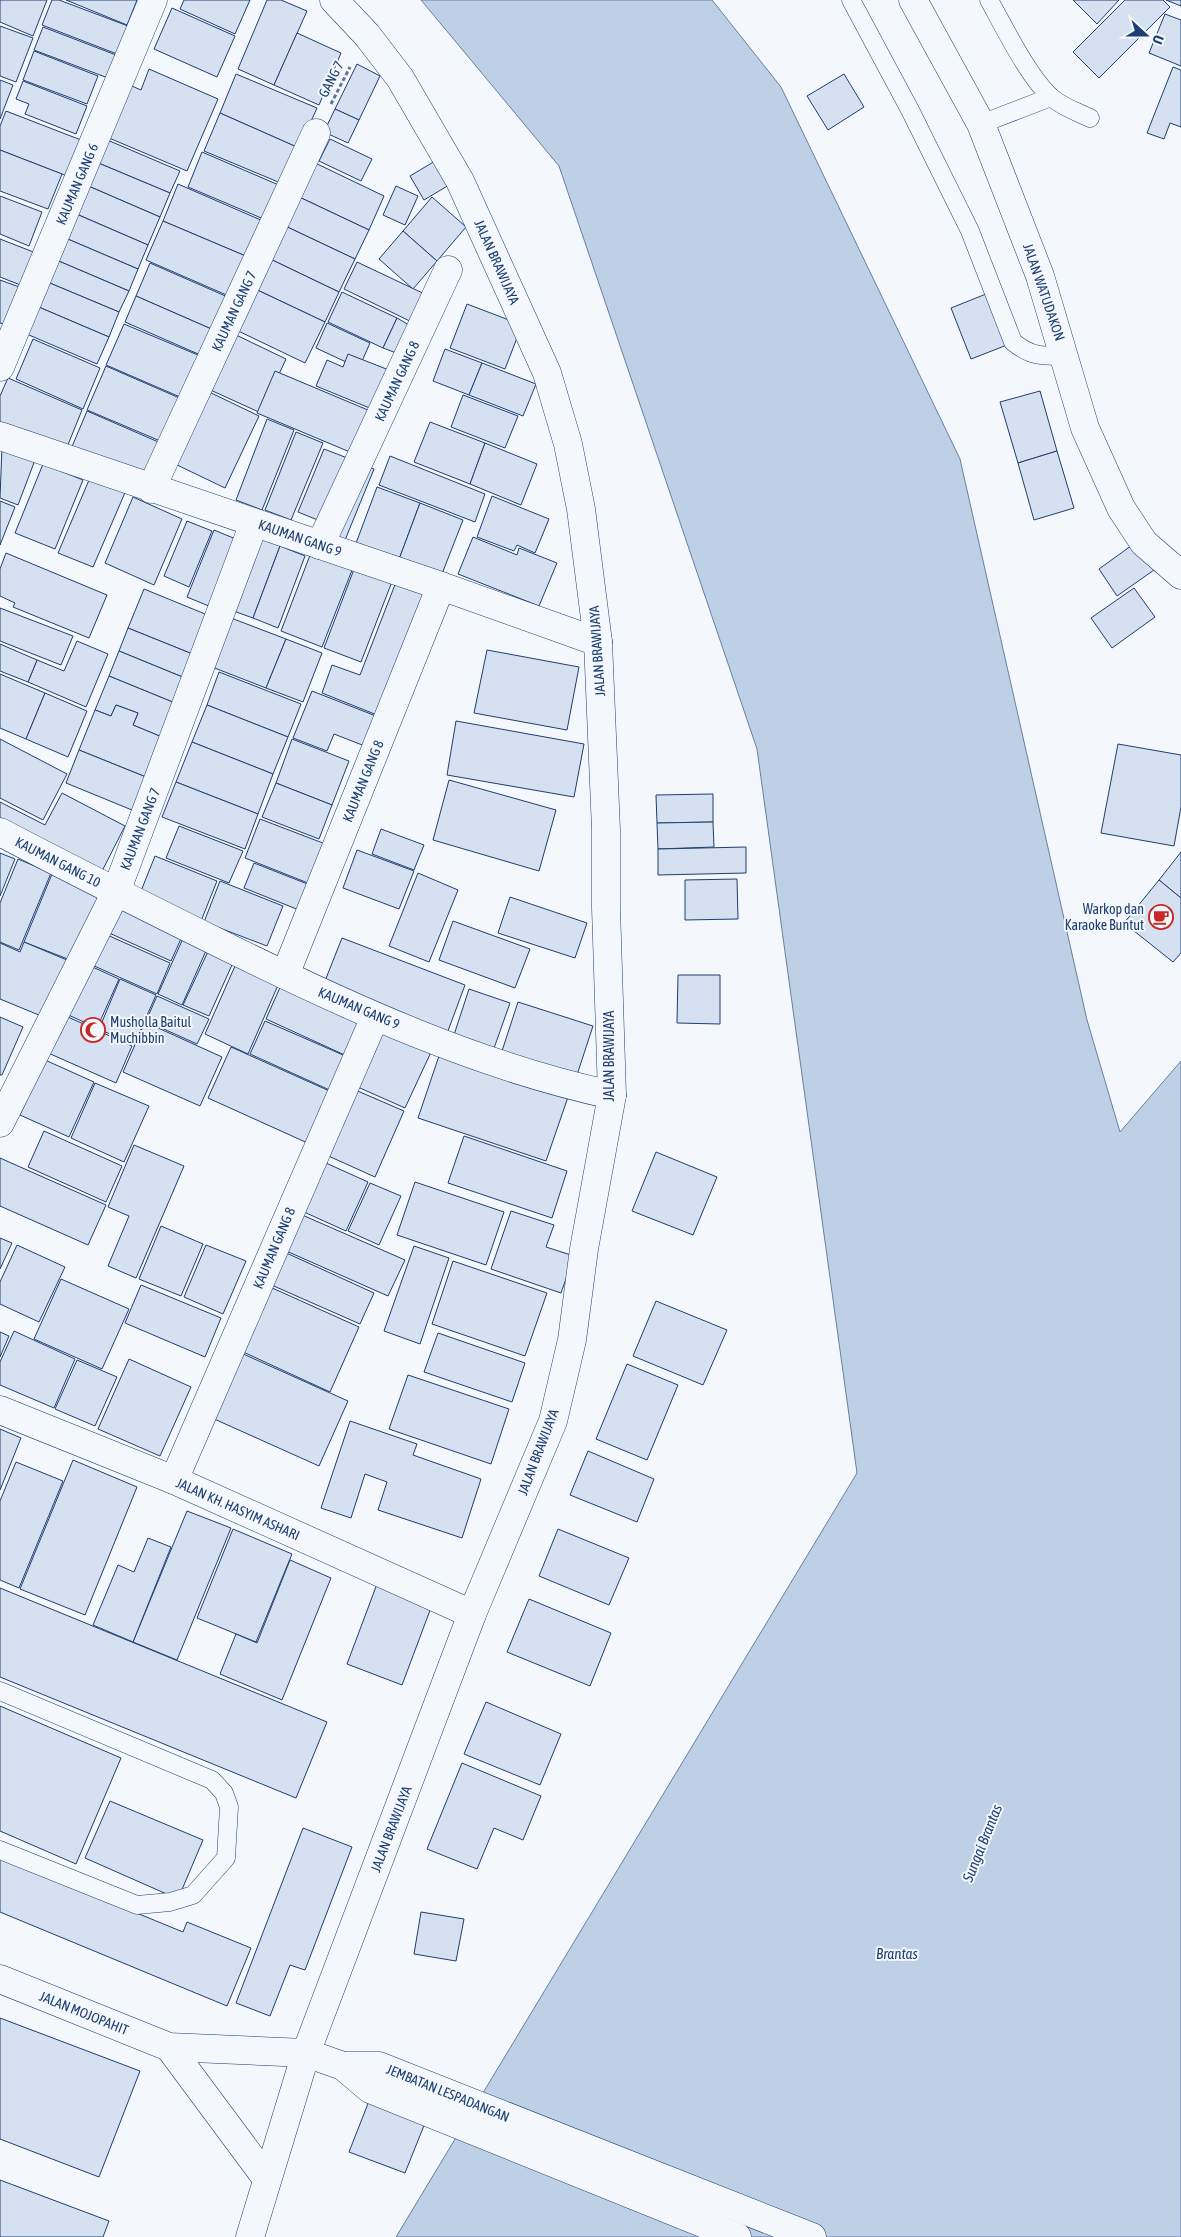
<svg xmlns="http://www.w3.org/2000/svg" width="1181" height="2237" font-family="'Asap Condensed',sans-serif">
<style>
.water{fill:#bed0e5;stroke:#687fa3}
.building{fill:#d5e0f0;stroke:#1d3f73}
.lines{fill:none;stroke-linecap:round;stroke-linejoin:round}
.service-casing{stroke:#1d3f73;stroke-width:19}
.minor-casing{stroke:#1d3f73;stroke-width:29}
.tertiary-casing{stroke:#1d3f73;stroke-width:29}
.secondary-casing{stroke:#1d3f73;stroke-width:29}
.path{stroke:#5e769c;stroke-width:3;stroke-dasharray:4 2.5;stroke-linecap:butt}
.service{stroke:#f4f7fb;stroke-width:18}
.minor{stroke:#f4f7fb;stroke-width:28}
.tertiary{stroke:#f4f7fb;stroke-width:28}
.secondary{stroke:#f4f7fb;stroke-width:28}
.labels{text-anchor:middle;dominant-baseline:central;stroke-width:4;stroke-linejoin:round;paint-order:stroke}
.street-label{font-size:14px;fill:#1d3f73;stroke:#f4f7fb}
.poi-label{font-size:14px;fill:#1d3f73;stroke:#f4f7fb;text-anchor:end}
.water-label{font-size:15px;font-style:italic;fill:#1d3f73;stroke:#f4f7fb}
</style>
<rect width="100%" height="100%" fill="#f4f7fb"/>
<path class="water" d="M421,0H712L781,87L960,459L1087,1020L1120,1132L1181,1061V2237H396L857,1473L757,749L559,166Z"/>
<g class="building">
<path d="M0,0H47L33,36L0,22Z"/>
<path d="M52,0H59L128,26L117,54L42,25Z"/>
<path d="M66,0H137L127,25Z"/>
<path d="M184,0H250L235,34L180,9Z"/>
<path d="M267,0H281L307,11L274,85L238,69Z"/>
<path d="M1073,0H1119L1097,24Z"/>
<path d="M1125,0H1163L1170,7L1099,78L1073,52Z"/>
<path d="M1166,0H1181V6Z"/>
<path d="M172,8L235,36L217,77L154,49Z"/>
<path d="M1165,14L1181,20V66L1149,53Z"/>
<path d="M0,26L33,38L16,82L0,76Z"/>
<path d="M43,27L116,55L108,78L34,50Z"/>
<path d="M297,33L341,53L319,105L274,85Z"/>
<path d="M34,51L98,76L87,104L23,80Z"/>
<path d="M357,64L380,76L359,120L335,109Z"/>
<path d="M1173,67L1181,70V127L1170,123L1164,139L1147,133Z"/>
<path d="M149,69L218,99L187,171L102,135L125,83L141,90Z"/>
<path d="M236,74L317,108L299,148L220,113Z"/>
<path d="M844,74L864,107L828,130L807,96Z"/>
<path d="M0,80L13,85L0,119Z"/>
<path d="M23,81L87,106L76,134L25,114L29,104L16,99Z"/>
<path d="M335,109L359,120L348,143L324,132Z"/>
<path d="M6,111L81,140L67,176L0,150V126Z"/>
<path d="M220,113L299,148L283,184L204,151Z"/>
<path d="M105,139L180,171L170,193L96,162Z"/>
<path d="M330,139L372,159L361,181L319,161Z"/>
<path d="M0,150L62,174L48,209L0,191Z"/>
<path d="M202,152L281,186L266,220L188,187Z"/>
<path d="M311,161L384,196L369,230L295,195Z"/>
<path d="M435,161L449,185L424,200L410,176Z"/>
<path d="M96,162L170,193L160,217L86,185Z"/>
<path d="M178,184L263,221L248,257L163,221Z"/>
<path d="M86,185L160,217L148,245L74,213Z"/>
<path d="M396,186L418,196L405,225L383,215Z"/>
<path d="M295,195L369,230L355,259L281,224Z"/>
<path d="M0,196L42,212L29,246L0,234Z"/>
<path d="M432,197L466,227L437,261L403,231Z"/>
<path d="M74,213L148,245L138,269L63,237Z"/>
<path d="M163,221L248,257L231,297L146,260Z"/>
<path d="M281,224L355,259L339,292L266,257Z"/>
<path d="M403,231L437,261L413,289L379,259Z"/>
<path d="M63,237L138,269L129,291L54,259Z"/>
<path d="M0,239L36,253L23,286L0,277Z"/>
<path d="M266,257L339,292L325,322L251,287Z"/>
<path d="M54,259L129,291L119,312L45,281Z"/>
<path d="M357,262L431,297L418,325L344,289Z"/>
<path d="M150,263L230,298L216,331L136,296Z"/>
<path d="M0,280L22,288L8,326L0,323Z"/>
<path d="M45,281L119,312L109,337L34,305Z"/>
<path d="M251,287L325,322L305,363L232,328Z"/>
<path d="M342,292L397,318L383,348L328,322Z"/>
<path d="M986,294L1007,345L971,359L951,308Z"/>
<path d="M136,296L216,331L205,357L125,322Z"/>
<path d="M467,304L522,325L505,369L450,348Z"/>
<path d="M34,305L109,337L97,364L22,332Z"/>
<path d="M397,318L416,329L404,356L383,348Z"/>
<path d="M327,323L370,343L359,368L316,348Z"/>
<path d="M124,324L205,358L187,400L106,365Z"/>
<path d="M232,333L286,359L261,413L206,388Z"/>
<path d="M33,339L100,368L83,409L16,379Z"/>
<path d="M445,349L482,363L469,395L433,381Z"/>
<path d="M348,354L394,372L377,411L316,386L327,360L343,367Z"/>
<path d="M482,363L536,384L523,416L469,395Z"/>
<path d="M106,366L184,400L165,443L87,410Z"/>
<path d="M275,371L375,413L357,455L257,413Z"/>
<path d="M8,378L82,410L65,452L0,424V396Z"/>
<path d="M207,391L259,416L225,488L173,463Z"/>
<path d="M1040,391L1057,451L1018,463L1000,402Z"/>
<path d="M463,395L518,416L505,448L451,427Z"/>
<path d="M87,411L163,444L147,482L71,449Z"/>
<path d="M267,419L294,430L262,510L236,500Z"/>
<path d="M430,422L485,443L470,484L414,462Z"/>
<path d="M296,432L323,443L291,520L265,510Z"/>
<path d="M485,443L537,464L521,505L470,484Z"/>
<path d="M2,447L35,460L18,505L0,498Z"/>
<path d="M324,449L350,459L325,523L298,512Z"/>
<path d="M1057,451L1074,508L1034,520L1018,463Z"/>
<path d="M390,456L485,494L475,522L379,485Z"/>
<path d="M361,463L374,469L343,545L329,538Z"/>
<path d="M43,464L83,480L55,549L15,533Z"/>
<path d="M92,473L127,488L93,567L58,553Z"/>
<path d="M377,487L420,503L398,562L355,546Z"/>
<path d="M492,496L549,519L535,553L517,545L514,551L477,537Z"/>
<path d="M133,497L182,519L154,585L105,563Z"/>
<path d="M0,501L15,507L0,545Z"/>
<path d="M420,503L463,520L440,579L398,562Z"/>
<path d="M187,521L212,531L189,587L164,576Z"/>
<path d="M214,530L243,542L216,609L187,597Z"/>
<path d="M255,536L280,546L253,618L228,609Z"/>
<path d="M473,537L517,555L519,548L557,563L539,606L458,574Z"/>
<path d="M1135,543L1154,570L1117,596L1099,569Z"/>
<path d="M280,546L305,556L278,628L253,618Z"/>
<path d="M312,550L354,565L322,647L281,631Z"/>
<path d="M6,553L107,595L89,638L13,607L15,603L0,596V569Z"/>
<path d="M356,564L393,579L361,662L324,648Z"/>
<path d="M396,582L430,595L382,717L322,693L332,665L360,675Z"/>
<path d="M1134,588L1155,617L1112,648L1091,618Z"/>
<path d="M144,589L210,616L195,655L128,628Z"/>
<path d="M0,608L73,636L61,665L0,641Z"/>
<path d="M231,618L286,639L266,688L212,667Z"/>
<path d="M128,628L195,655L185,678L119,651Z"/>
<path d="M286,639L322,653L303,702L266,688Z"/>
<path d="M77,641L108,654L86,707L28,682L37,660L64,671Z"/>
<path d="M0,644L37,660L28,682L0,671Z"/>
<path d="M487,650L579,667L567,730L474,713Z"/>
<path d="M119,651L185,678L175,703L109,676Z"/>
<path d="M219,672L301,704L288,737L207,705Z"/>
<path d="M0,674L45,693L26,739L0,728Z"/>
<path d="M109,676L175,703L162,737L133,725L138,713L116,705L111,716L95,710Z"/>
<path d="M312,691L381,718L370,748L334,734L327,751L293,738Z"/>
<path d="M45,693L87,711L68,757L26,739Z"/>
<path d="M116,705L138,713L133,725L162,737L146,777L79,750L95,710L111,716Z"/>
<path d="M207,705L288,737L273,774L192,742Z"/>
<path d="M456,721L584,744L574,797L447,775Z"/>
<path d="M0,739L67,774L43,820L0,798Z"/>
<path d="M292,739L349,761L332,805L276,783Z"/>
<path d="M192,742L273,774L258,814L176,782Z"/>
<path d="M1118,744L1181,755V807L1174,846L1101,833Z"/>
<path d="M79,750L146,777L132,810L66,783Z"/>
<path d="M449,780L556,810L539,871L433,840Z"/>
<path d="M176,782L258,814L245,849L162,817Z"/>
<path d="M276,783L332,805L319,839L262,817Z"/>
<path d="M62,793L125,826L99,877L0,826V802L45,825Z"/>
<path d="M713,794V822L657,823L656,795Z"/>
<path d="M260,819L328,845L313,885L245,858Z"/>
<path d="M713,822L714,847L658,849L657,823Z"/>
<path d="M179,826L243,851L229,883L166,858Z"/>
<path d="M381,829L424,845L414,870L372,854Z"/>
<path d="M746,847V873L658,875V849Z"/>
<path d="M357,850L414,871L399,909L343,888Z"/>
<path d="M1181,852V898L1159,880Z"/>
<path d="M0,853L15,859L0,896Z"/>
<path d="M155,856L217,881L201,921L139,896Z"/>
<path d="M18,859L51,873L19,950L0,942V903Z"/>
<path d="M254,863L315,887L304,912L244,888Z"/>
<path d="M418,873L458,890L429,962L389,946Z"/>
<path d="M52,874L106,896L78,963L24,942Z"/>
<path d="M737,879L738,919L685,920V880Z"/>
<path d="M1159,880L1181,898V953L1173,962L1124,923Z"/>
<path d="M220,881L283,906L267,946L204,922Z"/>
<path d="M510,897L587,923L575,958L498,933Z"/>
<path d="M120,903L184,932L171,961L107,932Z"/>
<path d="M453,921L530,949L515,988L439,960Z"/>
<path d="M105,934L170,963L157,994L92,965Z"/>
<path d="M185,934L209,944L182,1005L158,994Z"/>
<path d="M342,938L465,985L445,1039L321,991Z"/>
<path d="M24,942L74,963L51,1020L0,999V943L20,952Z"/>
<path d="M211,945L236,956L209,1016L183,1005Z"/>
<path d="M239,957L282,976L248,1054L205,1034Z"/>
<path d="M86,964L119,979L97,1028L64,1013Z"/>
<path d="M678,975H720V1024L677,1023Z"/>
<path d="M120,979L156,995L134,1045L99,1029Z"/>
<path d="M282,983L366,1021L349,1057L266,1019Z"/>
<path d="M469,989L510,1003L493,1051L453,1038Z"/>
<path d="M157,996L209,1019L197,1044L146,1021Z"/>
<path d="M518,1002L593,1026L576,1078L501,1054Z"/>
<path d="M0,1017L23,1027L2,1075H0Z"/>
<path d="M68,1017L132,1046L116,1083L46,1052L55,1033L60,1035Z"/>
<path d="M265,1021L350,1058L334,1092L250,1054Z"/>
<path d="M145,1022L222,1057L200,1106L123,1072Z"/>
<path d="M377,1026L432,1050L405,1108L351,1084Z"/>
<path d="M231,1047L334,1093L312,1145L208,1098Z"/>
<path d="M440,1053L568,1097L546,1161L418,1118Z"/>
<path d="M45,1060L94,1082L69,1137L20,1115Z"/>
<path d="M95,1083L149,1106L124,1162L71,1138Z"/>
<path d="M353,1089L404,1111L375,1177L324,1154Z"/>
<path d="M44,1131L122,1166L106,1202L28,1167Z"/>
<path d="M464,1136L567,1171L552,1218L448,1183Z"/>
<path d="M134,1145L184,1166L136,1278L108,1266L129,1216L108,1207Z"/>
<path d="M656,1152L717,1177L693,1235L632,1211Z"/>
<path d="M0,1158L106,1205L88,1245L0,1206Z"/>
<path d="M326,1163L368,1182L346,1231L304,1212Z"/>
<path d="M415,1182L504,1212L486,1265L397,1235Z"/>
<path d="M370,1183L401,1196L379,1245L348,1231Z"/>
<path d="M511,1211L554,1225L546,1247L574,1256L561,1293L491,1269Z"/>
<path d="M300,1214L405,1260L388,1296L284,1250Z"/>
<path d="M161,1226L203,1244L181,1296L139,1279Z"/>
<path d="M0,1238L12,1243L0,1269Z"/>
<path d="M17,1245L65,1267L39,1322L0,1304V1282Z"/>
<path d="M206,1245L246,1261L223,1314L184,1297Z"/>
<path d="M414,1246L449,1258L420,1344L384,1331Z"/>
<path d="M282,1251L374,1293L360,1324L267,1283Z"/>
<path d="M453,1261L547,1293L525,1356L432,1324Z"/>
<path d="M61,1279L129,1309L102,1369L34,1339Z"/>
<path d="M141,1285L221,1318L205,1357L125,1323Z"/>
<path d="M270,1287L359,1327L330,1392L241,1351Z"/>
<path d="M656,1301L727,1330L703,1385L633,1356Z"/>
<path d="M14,1331L75,1359L54,1408L0,1385V1362Z"/>
<path d="M0,1332L9,1336L0,1357Z"/>
<path d="M438,1333L525,1363L512,1402L424,1372Z"/>
<path d="M241,1353L348,1401L319,1466L212,1418Z"/>
<path d="M129,1359L191,1387L160,1456L98,1429Z"/>
<path d="M77,1360L117,1377L95,1426L55,1409Z"/>
<path d="M627,1364L678,1385L647,1460L596,1439Z"/>
<path d="M408,1375L509,1409L491,1464L389,1429Z"/>
<path d="M350,1421L417,1444L413,1455L481,1479L462,1538L378,1510L387,1482L365,1474L351,1518L321,1508Z"/>
<path d="M0,1429L21,1438L0,1490Z"/>
<path d="M588,1451L654,1479L637,1522L570,1495Z"/>
<path d="M73,1460L137,1487L85,1615L20,1589Z"/>
<path d="M16,1462L63,1481L19,1588L0,1580V1501Z"/>
<path d="M187,1511L231,1528L177,1660L133,1642Z"/>
<path d="M233,1529L292,1554L256,1642L197,1618Z"/>
<path d="M558,1529L629,1558L609,1605L539,1576Z"/>
<path d="M148,1538L171,1547L133,1642L93,1625L118,1565L134,1572Z"/>
<path d="M290,1560L331,1578L282,1700L220,1674L236,1634L257,1643Z"/>
<path d="M377,1584L432,1605L402,1685L347,1664Z"/>
<path d="M0,1588L327,1722L296,1798L0,1677Z"/>
<path d="M529,1599L611,1633L590,1686L507,1652Z"/>
<path d="M486,1702L561,1734L540,1785L464,1754Z"/>
<path d="M0,1706L121,1758L76,1864L0,1831Z"/>
<path d="M462,1763L541,1796L523,1840L494,1828L477,1869L427,1849Z"/>
<path d="M110,1801L203,1840L178,1899L85,1858Z"/>
<path d="M303,1828L352,1847L305,1970L290,1965L270,2016L236,2003Z"/>
<path d="M0,1857L183,1932L187,1922L251,1948L227,2006L0,1912Z"/>
<path d="M421,1912L464,1919L456,1961L414,1954Z"/>
<path d="M0,2018L140,2071L99,2177L0,2139Z"/>
<path d="M369,2101L425,2123L405,2173L349,2152Z"/>
<path d="M0,2180L109,2221L103,2237H0Z"/>
</g>
<g class="lines">
<defs>
<g id="service">
<path d="M851,0L910,110L970,231L1013,342C1032,357 1042,356 1065,356"/>
<path d="M989,0C1004,27 1029,78 1052,98C1063,107 1077,112 1090,118"/>
<path d="M981,124L1051,97"/>
<path d="M0,1691L212,1780L224,1793L229,1807L226,1858L193,1895L170,1902L137,1905L0,1850"/>
</g>
<g id="minor">
<path d="M0,367L153,0"/>
<path d="M0,436L441,586L598,642"/>
<path d="M151,489L316,133"/>
<path d="M320,545L448,270"/>
<path d="M0,832C76,872 152,910 229,948C351,1008 478,1066 612,1095"/>
<path d="M285,975L441,586"/>
<path d="M0,1123L116,892L254,523"/>
<path d="M0,1410L174,1480L472,1614"/>
<path d="M174,1480L375,1017"/>
<path d="M306,2053L343,2066H379L812,2237"/>
<path d="M343,2066L370,2089L737,2237"/>
</g>
<g id="tertiary">
<path d="M0,1979L169,2047L306,2053"/>
<path d="M169,2047L267,2179"/>
</g>
<g id="secondary">
<path d="M913,0L981,124L1040,276L1085,428L1121,508L1144,543L1181,575"/>
<path d="M250,2237L306,2053L472,1614L553,1421L572,1340L584,1249L612,1095L606,908V830L598,642L581,509L568,444L547,373L460,181L400,78L367,35L334,0"/>
</g>
</defs>
<use href="#service" class="service-casing"/>
<use href="#minor" class="minor-casing"/>
<use href="#tertiary" class="tertiary-casing"/>
<use href="#secondary" class="secondary-casing"/>
<path class="path" d="M331,104L350,67"/>
<use href="#service" class="service"/>
<use href="#minor" class="minor"/>
<use href="#tertiary" class="tertiary"/>
<use href="#secondary" class="secondary"/>
</g>
<defs>
<symbol id="cafe-ring" viewBox="-11 -11 22 22"><circle r="9.5" fill="#f4f7fb" stroke="#c62828" stroke-width="1.5"/><path d="M-5.5-4.5H6V0H3Q3 3.5 0 3.5H-2.5Q-5.5 3.5-5.5 0ZM3-3.2v2h1.7v-2ZM-6 4.5H4V6H-6Z" fill="#c62828"/></symbol>
<symbol id="mosque-ring" viewBox="-11 -11 22 22"><circle r="9.5" fill="#f4f7fb" stroke="#c62828" stroke-width="1.5"/><path d="M3.5-4.9A6 6 0 1 0 3.5 4.9A5 5 0 1 1 3.5-4.9Z" fill="#c62828"/></symbol>
</defs>
<g fill-rule="evenodd">
<use href="#cafe-ring" x="1147" y="903" width="28" height="28"/>
<use href="#mosque-ring" x="79" y="1016" width="28" height="28"/>
</g>
<g class="labels">
<g class="street-label">
<text transform="translate(331 79) rotate(-63)">GANG 7</text>
<text transform="translate(77 184) rotate(-67)">KAUMAN GANG 6</text>
<text transform="translate(497 262) rotate(66)">JALAN BRAWIJAYA</text>
<text transform="translate(1044 292) rotate(71)">JALAN WATUDAKON</text>
<text transform="translate(234 311) rotate(-65)">KAUMAN GANG 7</text>
<text transform="translate(397 381) rotate(-65)">KAUMAN GANG 8</text>
<text transform="translate(300 538) rotate(19)">KAUMAN GANG 9</text>
<text transform="translate(597 651) rotate(-94)">JALAN BRAWIJAYA</text>
<text transform="translate(363 781) rotate(-68)">KAUMAN GANG 8</text>
<text transform="translate(140 829) rotate(-69)">KAUMAN GANG 7</text>
<text transform="translate(58 862) rotate(27)">KAUMAN GANG 10</text>
<text transform="translate(359 1008) rotate(23)">KAUMAN GANG 9</text>
<text transform="translate(609 1056) rotate(-90)">JALAN BRAWIJAYA</text>
<text transform="translate(274 1248) rotate(-67)">KAUMAN GANG 8</text>
<text transform="translate(538 1452) rotate(-69)">JALAN BRAWIJAYA</text>
<text transform="translate(238 1509) rotate(24)">JALAN KH. HASYIM ASHARI</text>
<text transform="translate(391 1829) rotate(-69)">JALAN BRAWIJAYA</text>
<text transform="translate(84 2013) rotate(22)">JALAN MOJOPAHIT</text>
<text transform="translate(448 2093) rotate(22)">JEMBATAN LESPADANGAN</text>
</g>
<g class="poi-label">
<text x="1144" y="909">Warkop dan<tspan x="1144" dy="16">Karaoke Buntut</tspan></text>
<text x="110" y="1022" text-anchor="start">Musholla Baitul<tspan x="110" dy="16">Muchibbin</tspan></text>
</g>
<g class="water-label">
<text transform="translate(982 1843) rotate(-68)">Sungai Brantas</text>
<text x="897" y="1953">Brantas</text>
</g>
</g>
<g transform="translate(1146 35) rotate(111)" stroke="#f4f7fb" stroke-width="4" paint-order="stroke">
<path d="M0-4L9 19L0 12L-9 19Z" fill="#1d3f73"/>
<text y="-8" font-size="14" font-weight="bold" text-anchor="middle" fill="#1d3f73">U</text>
</g>
</svg>
